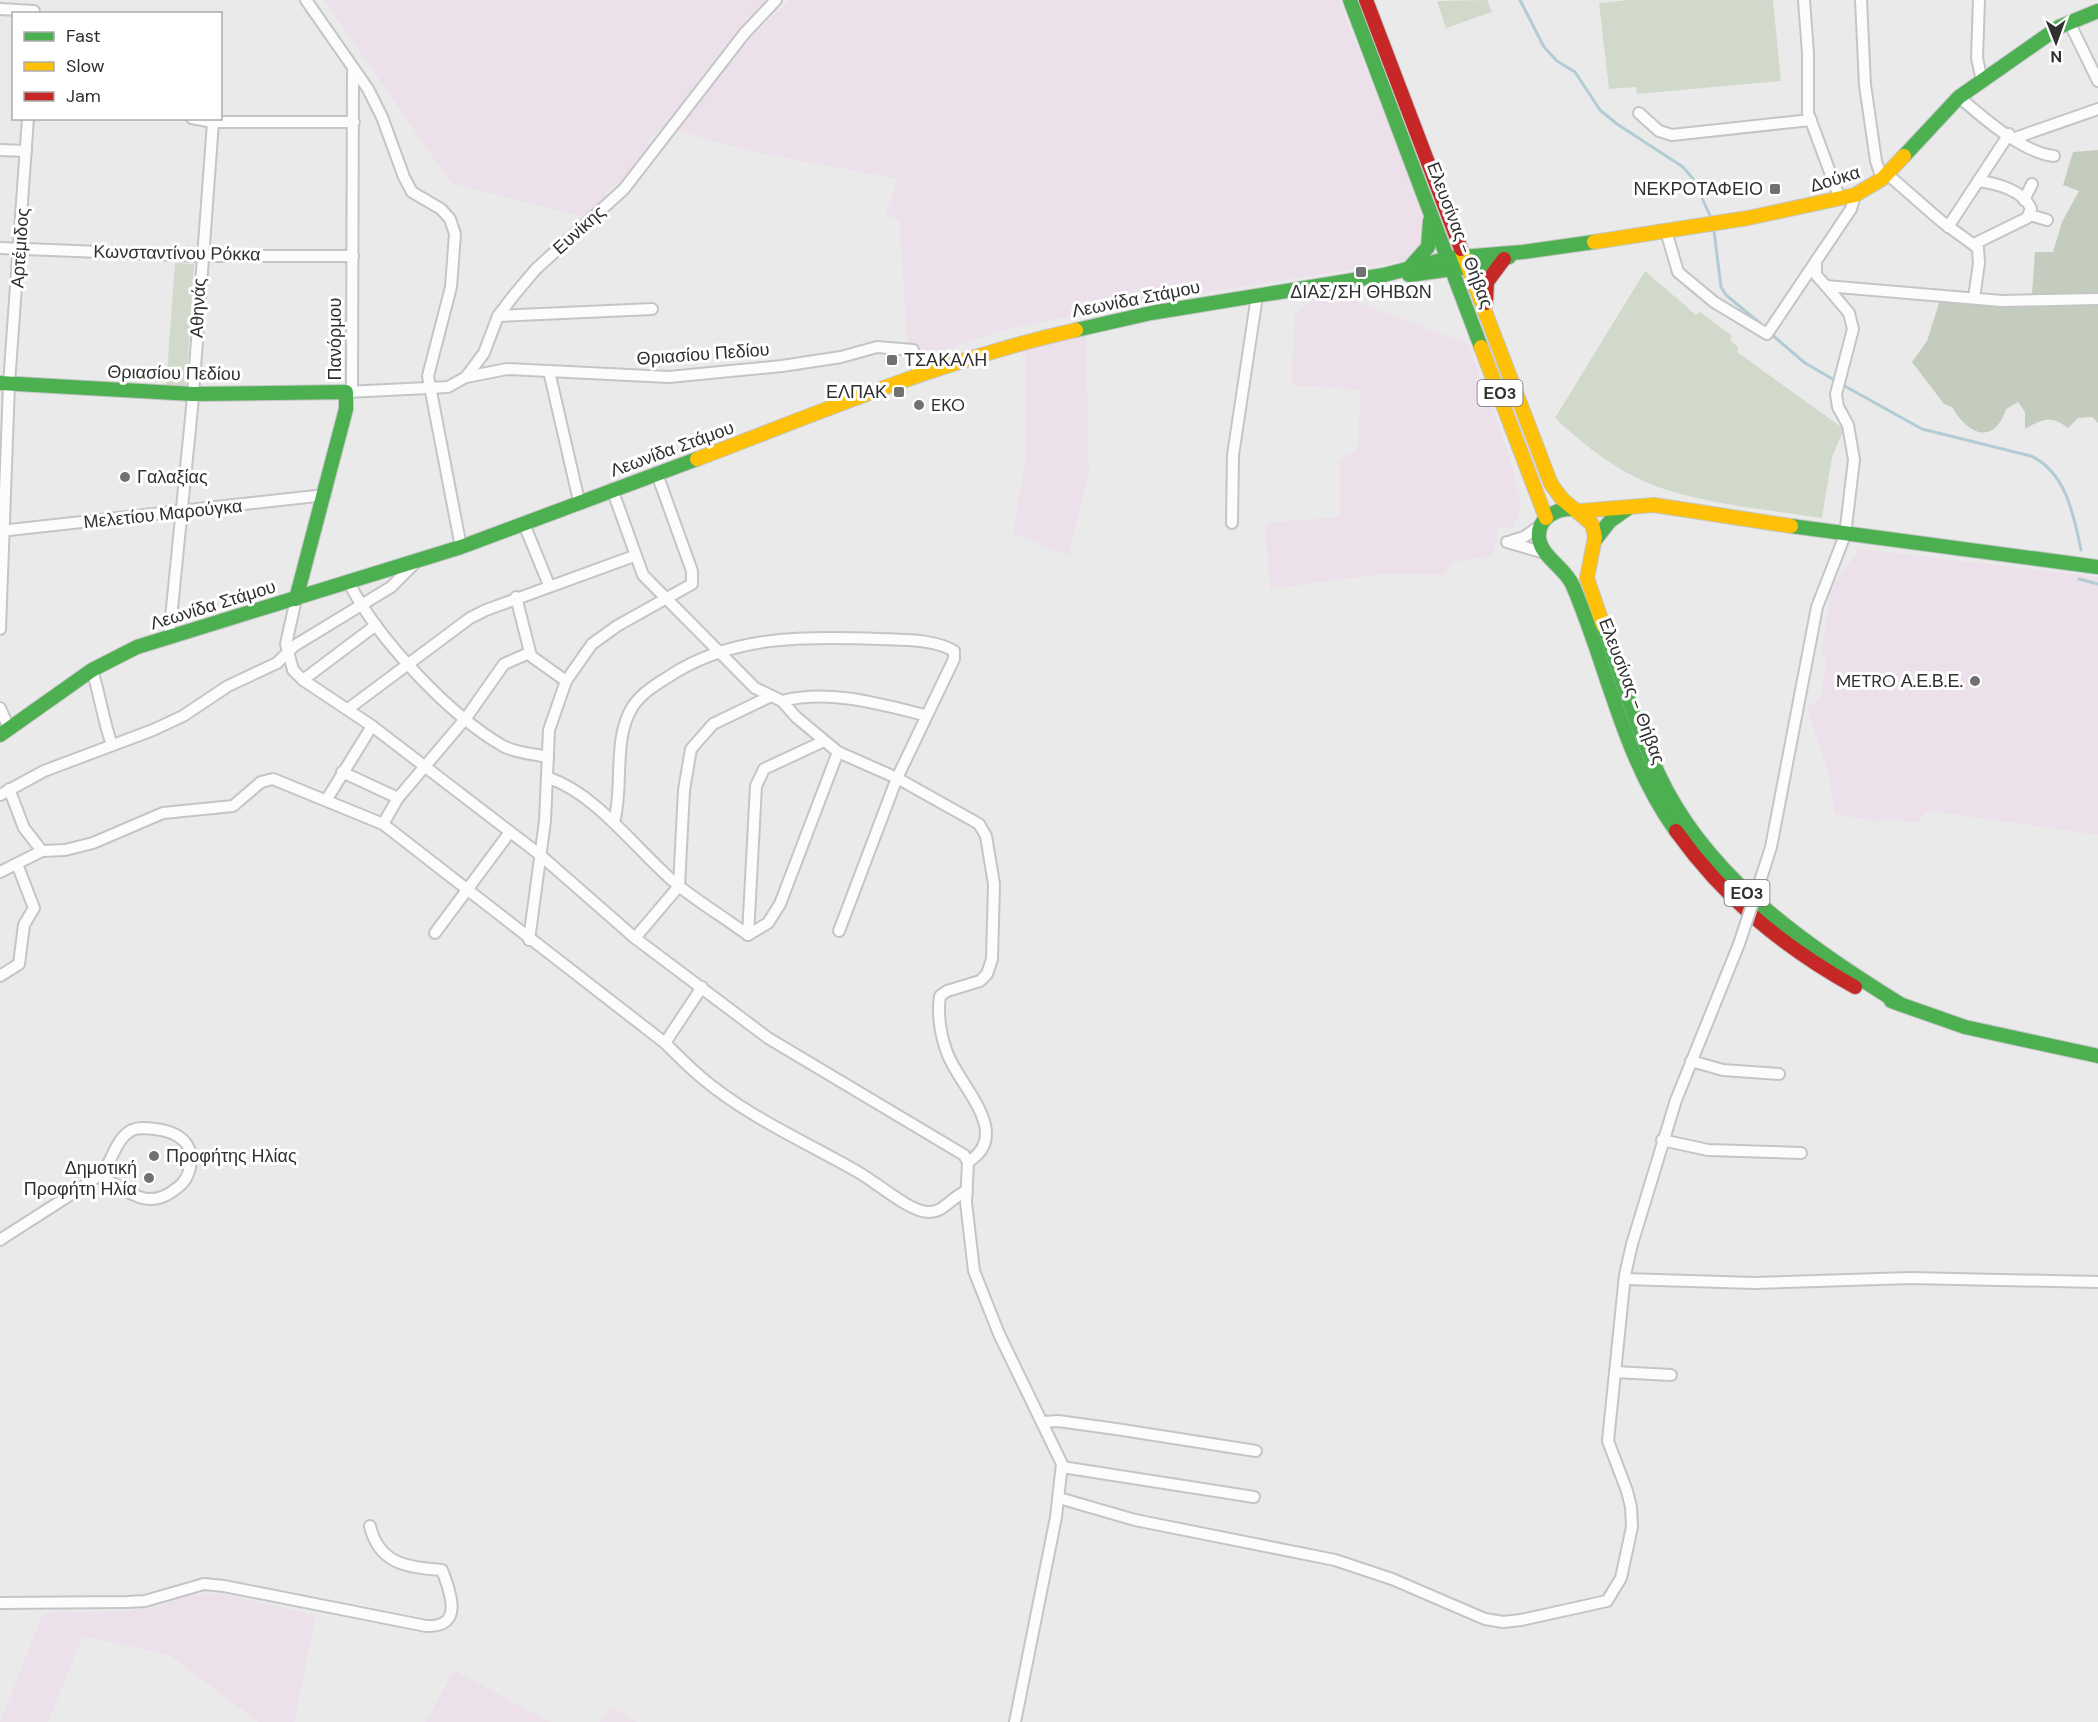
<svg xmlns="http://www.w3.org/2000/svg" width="2098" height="1722" font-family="'DM Sans',sans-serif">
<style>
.industrial{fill:#ece1ea}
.green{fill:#d0d9ca}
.forest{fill:#c3ccbd}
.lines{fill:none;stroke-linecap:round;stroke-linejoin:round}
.stream{stroke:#b1ccd4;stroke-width:3}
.street-casing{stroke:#c4c5c6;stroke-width:14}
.fast-casing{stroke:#c4c5c6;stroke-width:16}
.slow-casing{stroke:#c4c5c6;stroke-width:16}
.jam-casing{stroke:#c4c5c6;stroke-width:16}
.street{stroke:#fcfcfc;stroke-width:10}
.fast{stroke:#4caf50;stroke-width:14}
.slow{stroke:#ffc107;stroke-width:14}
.jam{stroke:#c62828;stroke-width:14}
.street-bridge-casing{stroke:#c4c5c6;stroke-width:14;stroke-linecap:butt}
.street-bridge{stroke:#fcfcfc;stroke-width:10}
.poi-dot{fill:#717172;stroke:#fff;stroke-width:2}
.labels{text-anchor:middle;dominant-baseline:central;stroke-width:6;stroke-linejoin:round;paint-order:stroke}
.shield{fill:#fff;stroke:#6e6e6f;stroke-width:1.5}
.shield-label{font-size:16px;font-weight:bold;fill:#303031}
.street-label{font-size:18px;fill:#303031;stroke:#fff}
.poi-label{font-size:18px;fill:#303031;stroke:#fff;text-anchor:end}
</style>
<rect width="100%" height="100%" fill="#eaeaeb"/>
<g class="industrial">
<path d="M324,0H769L713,60L662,132L654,134L648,142L649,150L621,184L617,183L606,192V197L583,217L451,183Z"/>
<path d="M789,0H1339L1440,255L1099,310L1001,331L909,362L899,220L885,214L898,179L748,151L674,130L747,42Z"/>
<path d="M1325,290L1468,344L1505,444L1521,498L1520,510L1513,527L1497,528V542L1492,556L1454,562L1443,575L1381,574L1270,589L1265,523L1340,517V459L1358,450L1360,390L1291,385L1295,314Z"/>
<path d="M1086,335L1089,472L1069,556L1013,533L1025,463V348Z"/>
<path d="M1860,549L2098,577V835L1930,811L1921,817L1919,823L1887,819L1880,822L1835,814L1829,775L1807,708L1821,697L1826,660L1822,655L1831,587Z"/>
<path d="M218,1593L316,1615L294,1722H258L169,1655L83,1636L48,1722H0L43,1613L124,1611L150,1608L192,1595Z"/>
<path d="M454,1670L550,1722H426Z"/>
<path d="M611,1707L637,1722H600Z"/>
</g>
<g class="green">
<path d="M1487,0L1492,12L1446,28L1437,1Z"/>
<path d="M1628,0H1773L1781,81L1637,94L1636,87L1609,89L1599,3Z"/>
<path d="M175,263L194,264L186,388L166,386Z"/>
<path d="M1645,271L1696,315L1700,312L1732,336L1730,340L1738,347L1737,352L1844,429L1832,457L1822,518C1766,509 1687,503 1637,478C1606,463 1580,441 1555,418Z"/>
</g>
<g class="forest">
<path d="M2098,150V293L2032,294L2035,252H2053L2062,222L2079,191L2063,185L2073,152Z"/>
<path d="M1940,300L2020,307L2098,305V423L2092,417L2078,418L2068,428C2051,415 2042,419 2025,429V412L2018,402L2006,409C1994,446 1968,435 1952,407L1944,404L1912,362L1927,341Z"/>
</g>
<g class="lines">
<g class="stream">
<path d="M1520,0L1544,47L1557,61L1575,72L1600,110L1617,124L1683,167L1694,180L1711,218"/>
<path d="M1714,231L1721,287L1726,295L1767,329"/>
<path d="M1771,334L1805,363L1836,381"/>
<path d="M1841,384L1922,429L2031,456C2066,472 2074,516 2081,550"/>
<path d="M2079,579L2098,584"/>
</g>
<defs>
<g id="street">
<path d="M306,0L368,89L382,117L404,177L412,192L441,209L450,219L455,234L451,287L428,376L461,547"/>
<path d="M1804,0L1808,53V113L1840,199"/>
<path d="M1861,0L1865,85L1876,161L1882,179"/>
<path d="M1979,0L1977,58L1982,81"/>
<path d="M0,9L34,11"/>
<path d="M2069,22L2098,81"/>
<path d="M1959,97C1982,117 2023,153 2054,156"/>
<path d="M1639,113L1659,131L1672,135L1811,120"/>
<path d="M192,118L213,122H354"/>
<path d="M2015,138L2098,109"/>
<path d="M0,150L26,151"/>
<path d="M1886,173L1941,221L1978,248L1979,263L1974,298"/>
<path d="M2024,200L2032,184"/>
<path d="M2030,215L2047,220"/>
<path d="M1948,227L2009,134"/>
<path d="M1666,231L1678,272L1714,302L1767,334L1851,209L1855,195"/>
<path d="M1974,244L2027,218L2031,209C2024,190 1995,183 1978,181"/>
<path d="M0,248L201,256H353"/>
<path d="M1816,261V275L1826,286L2002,301L2098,299"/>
<path d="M498,316L652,309"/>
<path d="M549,371L579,501"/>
<path d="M466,377L507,369L669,377L782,366L841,357L877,347L913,350L919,376"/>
<path d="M346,392L448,387L466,377L484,353L498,316L514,295L536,269L624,189L744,34L776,0"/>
<path d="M352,392L353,68"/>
<path d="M612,489L643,575L755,688L782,701L796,717L838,752L897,778L979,824L986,836L994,884L992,959L987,974L980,981L947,991L940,996C937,1015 941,1038 948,1055C961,1088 1013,1134 968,1162"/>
<path d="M1232,523L1233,455L1257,296"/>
<path d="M524,524L549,585"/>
<path d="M0,531L325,495"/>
<path d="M1511,541L1524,537L1541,525"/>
<path d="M1507,542L1545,553"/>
<path d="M349,583C378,639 449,715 503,746C516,753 534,754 548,757"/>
<path d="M516,597L531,656L566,681"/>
<path d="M296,599L286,644L293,670L303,680L372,726L539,854L635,938L768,1038L964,1155L968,1162L966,1202L974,1271L999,1334L1062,1464L1056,1517L1015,1722"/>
<path d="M0,629L9,384L28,118"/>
<path d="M169,638L192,408L213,122"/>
<path d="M92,670C100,695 103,720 112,745"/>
<path d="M303,680L376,625"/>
<path d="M782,701C830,689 879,704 925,715"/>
<path d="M0,708L9,728"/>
<path d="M348,709L470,618L486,610L634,556"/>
<path d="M342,772L398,798"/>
<path d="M549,778C599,795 640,855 680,887C702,904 726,919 748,935L768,923L780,904L838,752"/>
<path d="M9,789L24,828L42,851"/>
<path d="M0,795L44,771L153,730L183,716L228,686L277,663L294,646L391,587L415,563"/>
<path d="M327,799L372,726"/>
<path d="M614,822C624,786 612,739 633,706C642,693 655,685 668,677C731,635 806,636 879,639C902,640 935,639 954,651V659L897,778L839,931"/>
<path d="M383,824L398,798L466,718L504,664L529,653"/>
<path d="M1764,869L1771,847L1817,607L1845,535L1854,460L1848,425L1838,407L1836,394L1853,329L1849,313L1826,286"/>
<path d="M0,872L42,851L65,850L93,843L163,813L233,806L261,782L273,779L383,824L665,1043C677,1055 689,1067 702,1078C748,1117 806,1142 858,1172C876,1182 910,1212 928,1212C944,1213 952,1196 967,1191"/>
<path d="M435,933L510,832"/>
<path d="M748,935L756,786L764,769L824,741"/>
<path d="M635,938L679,886L684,790L691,749L713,724L769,697"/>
<path d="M529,940L545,821L549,730L566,681L592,644L617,626L692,584V571L657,474"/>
<path d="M0,976L19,964L24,925L34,908L17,864"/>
<path d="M665,1043L702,987"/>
<path d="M1691,1061L1723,1070L1779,1074"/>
<path d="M1662,1140L1708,1150L1801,1153"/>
<path d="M0,1240C32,1219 65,1199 97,1177C113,1166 113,1140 132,1130C139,1127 147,1128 155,1129C181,1132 198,1146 188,1174C185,1182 180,1186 173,1191C144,1212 125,1187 99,1176"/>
<path d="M1625,1279L1754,1283L1910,1278L2098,1282"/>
<path d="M1615,1372L1671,1375"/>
<path d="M1044,1422L1058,1421L1116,1429L1256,1451"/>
<path d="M1062,1467L1254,1497"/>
<path d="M1059,1498L1135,1520L1335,1560L1392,1579L1485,1619L1503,1622L1521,1620L1607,1601L1621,1578L1632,1527L1631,1507L1627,1491L1608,1441L1625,1275L1632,1244L1676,1100L1739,944"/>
<path d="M0,1603L127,1602L145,1601L204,1584L224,1586L426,1626C465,1628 450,1591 442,1570C406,1567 379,1564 370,1526"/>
</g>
<g id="fast">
<path d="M1350,0L1481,347"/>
<path d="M1904,156L1959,97L2059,27L2098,11"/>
<path d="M1411,266L1428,247L1430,221"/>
<path d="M1409,275L1481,265L1509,257"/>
<path d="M1076,330L1151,313L1384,275L1449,258L1523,252L1594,242"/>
<path d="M0,383L193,394L346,392V409L296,599"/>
<path d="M1573,509C1557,508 1537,518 1539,538C1541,557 1566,568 1573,586C1608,668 1623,757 1676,831"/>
<path d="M1791,526L2098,567"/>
<path d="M1595,540L1610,521L1627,509"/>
<path d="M1603,625C1623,680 1639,739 1667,791C1718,886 1811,948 1900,1004"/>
<path d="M0,735L92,670L137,647L461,547L697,459"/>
<path d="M1891,1001L1965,1027L2098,1056"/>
</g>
<g id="slow">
<path d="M1594,242L1748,218L1855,195L1882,179L1904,156"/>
<path d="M1461,249L1551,484L1562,499L1592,524L1595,537L1587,578L1603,625"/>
<path d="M1481,347L1546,518"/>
<path d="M697,459C821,412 945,359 1076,330"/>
<path d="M1580,511L1654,505L1791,526"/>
</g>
<g id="jam">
<path d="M1366,0L1461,249"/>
<path d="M1486,303L1487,282L1504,259"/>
<path d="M1676,831C1724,898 1783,947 1855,987"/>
</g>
</defs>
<use href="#street" class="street-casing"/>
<use href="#fast" class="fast-casing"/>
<use href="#slow" class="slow-casing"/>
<use href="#jam" class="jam-casing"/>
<use href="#street" class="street"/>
<use href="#fast" class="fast"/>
<use href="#slow" class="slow"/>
<use href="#jam" class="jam"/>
<defs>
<path id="street-bridge" d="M1739,944L1764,869"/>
</defs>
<use href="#street-bridge" class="street-bridge-casing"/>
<use href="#street-bridge" class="street-bridge"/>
</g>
<g class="poi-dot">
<rect x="1769" y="183" width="12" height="12" rx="3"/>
<rect x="1355" y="266" width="12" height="12" rx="3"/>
<rect x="886" y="354" width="12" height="12" rx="3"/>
<rect x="893" y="386" width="12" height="12" rx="3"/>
<circle cx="919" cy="405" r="6"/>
<circle cx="125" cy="477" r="6"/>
<circle cx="1975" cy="681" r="6"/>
<circle cx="154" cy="1156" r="6"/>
<circle cx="149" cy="1178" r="6"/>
</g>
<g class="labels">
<g class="shield">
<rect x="1477.5" y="380" width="45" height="26" rx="4.5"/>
<rect x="1724.5" y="880" width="45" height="26" rx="4.5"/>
</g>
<g class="shield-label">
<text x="1500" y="393">ΕΟ3</text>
<text x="1747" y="893">ΕΟ3</text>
</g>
<g class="street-label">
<text transform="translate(1835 179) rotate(-17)">Δούκα</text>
<text transform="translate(579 230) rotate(-42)">Ευνίκης</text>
<text transform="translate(1460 235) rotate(69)">Ελευσίνας - Θήβας</text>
<text transform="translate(20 248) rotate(-86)">Αρτέμιδος</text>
<text transform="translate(177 253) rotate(1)">Κωνσταντίνου Ρόκκα</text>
<text transform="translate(1136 299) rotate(-11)">Λεωνίδα Στάμου</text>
<text transform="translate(198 308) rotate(-87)">Αθηνάς</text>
<text transform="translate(335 339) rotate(-90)">Πανόρμου</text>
<text transform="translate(703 354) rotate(-4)">Θριασίου Πεδίου</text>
<text transform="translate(174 373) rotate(1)">Θριασίου Πεδίου</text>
<text transform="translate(672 449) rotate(-20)">Λεωνίδα Στάμου</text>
<text transform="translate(163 514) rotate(-6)">Μελετίου Μαρούγκα</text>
<text transform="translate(213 605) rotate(-17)">Λεωνίδα Στάμου</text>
<text transform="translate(1632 691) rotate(69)">Ελευσίνας - Θήβας</text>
</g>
<g class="poi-label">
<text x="1763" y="189">ΝΕΚΡΟΤΑΦΕΙΟ</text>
<text x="1361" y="292" text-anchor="middle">ΔΙΑΣ/ΣΗ ΘΗΒΩΝ</text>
<text x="904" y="360" text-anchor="start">ΤΣΑΚΑΛΗ</text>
<text x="887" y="392">ΕΛΠΑΚ</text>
<text x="931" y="405" text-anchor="start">EKO</text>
<text x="137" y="477" text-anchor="start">Γαλαξίας</text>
<text x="1963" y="681">METRO Α.Ε.Β.Ε.</text>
<text x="166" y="1156" text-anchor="start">Προφήτης Ηλίας</text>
<text x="137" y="1168">Δημοτική<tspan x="137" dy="21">Προφήτη Ηλία</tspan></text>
</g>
</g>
<rect x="12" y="12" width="210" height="108" fill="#ffffff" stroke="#acacad" stroke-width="1.5"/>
<rect x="24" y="32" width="30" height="9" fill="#4caf50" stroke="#acacad" stroke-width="1.5"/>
<text x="66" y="42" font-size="18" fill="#303031">Fast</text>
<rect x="24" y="62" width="30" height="9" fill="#ffc107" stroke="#acacad" stroke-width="1.5"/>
<text x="66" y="72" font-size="18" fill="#303031">Slow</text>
<rect x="24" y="92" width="30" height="9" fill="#c62828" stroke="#acacad" stroke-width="1.5"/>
<text x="66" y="102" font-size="18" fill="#303031">Jam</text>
<g transform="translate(2056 42) rotate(179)" stroke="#ffffff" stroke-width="4.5" paint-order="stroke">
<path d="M0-4.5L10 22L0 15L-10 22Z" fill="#303031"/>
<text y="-9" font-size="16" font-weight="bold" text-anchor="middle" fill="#303031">N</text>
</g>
</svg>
